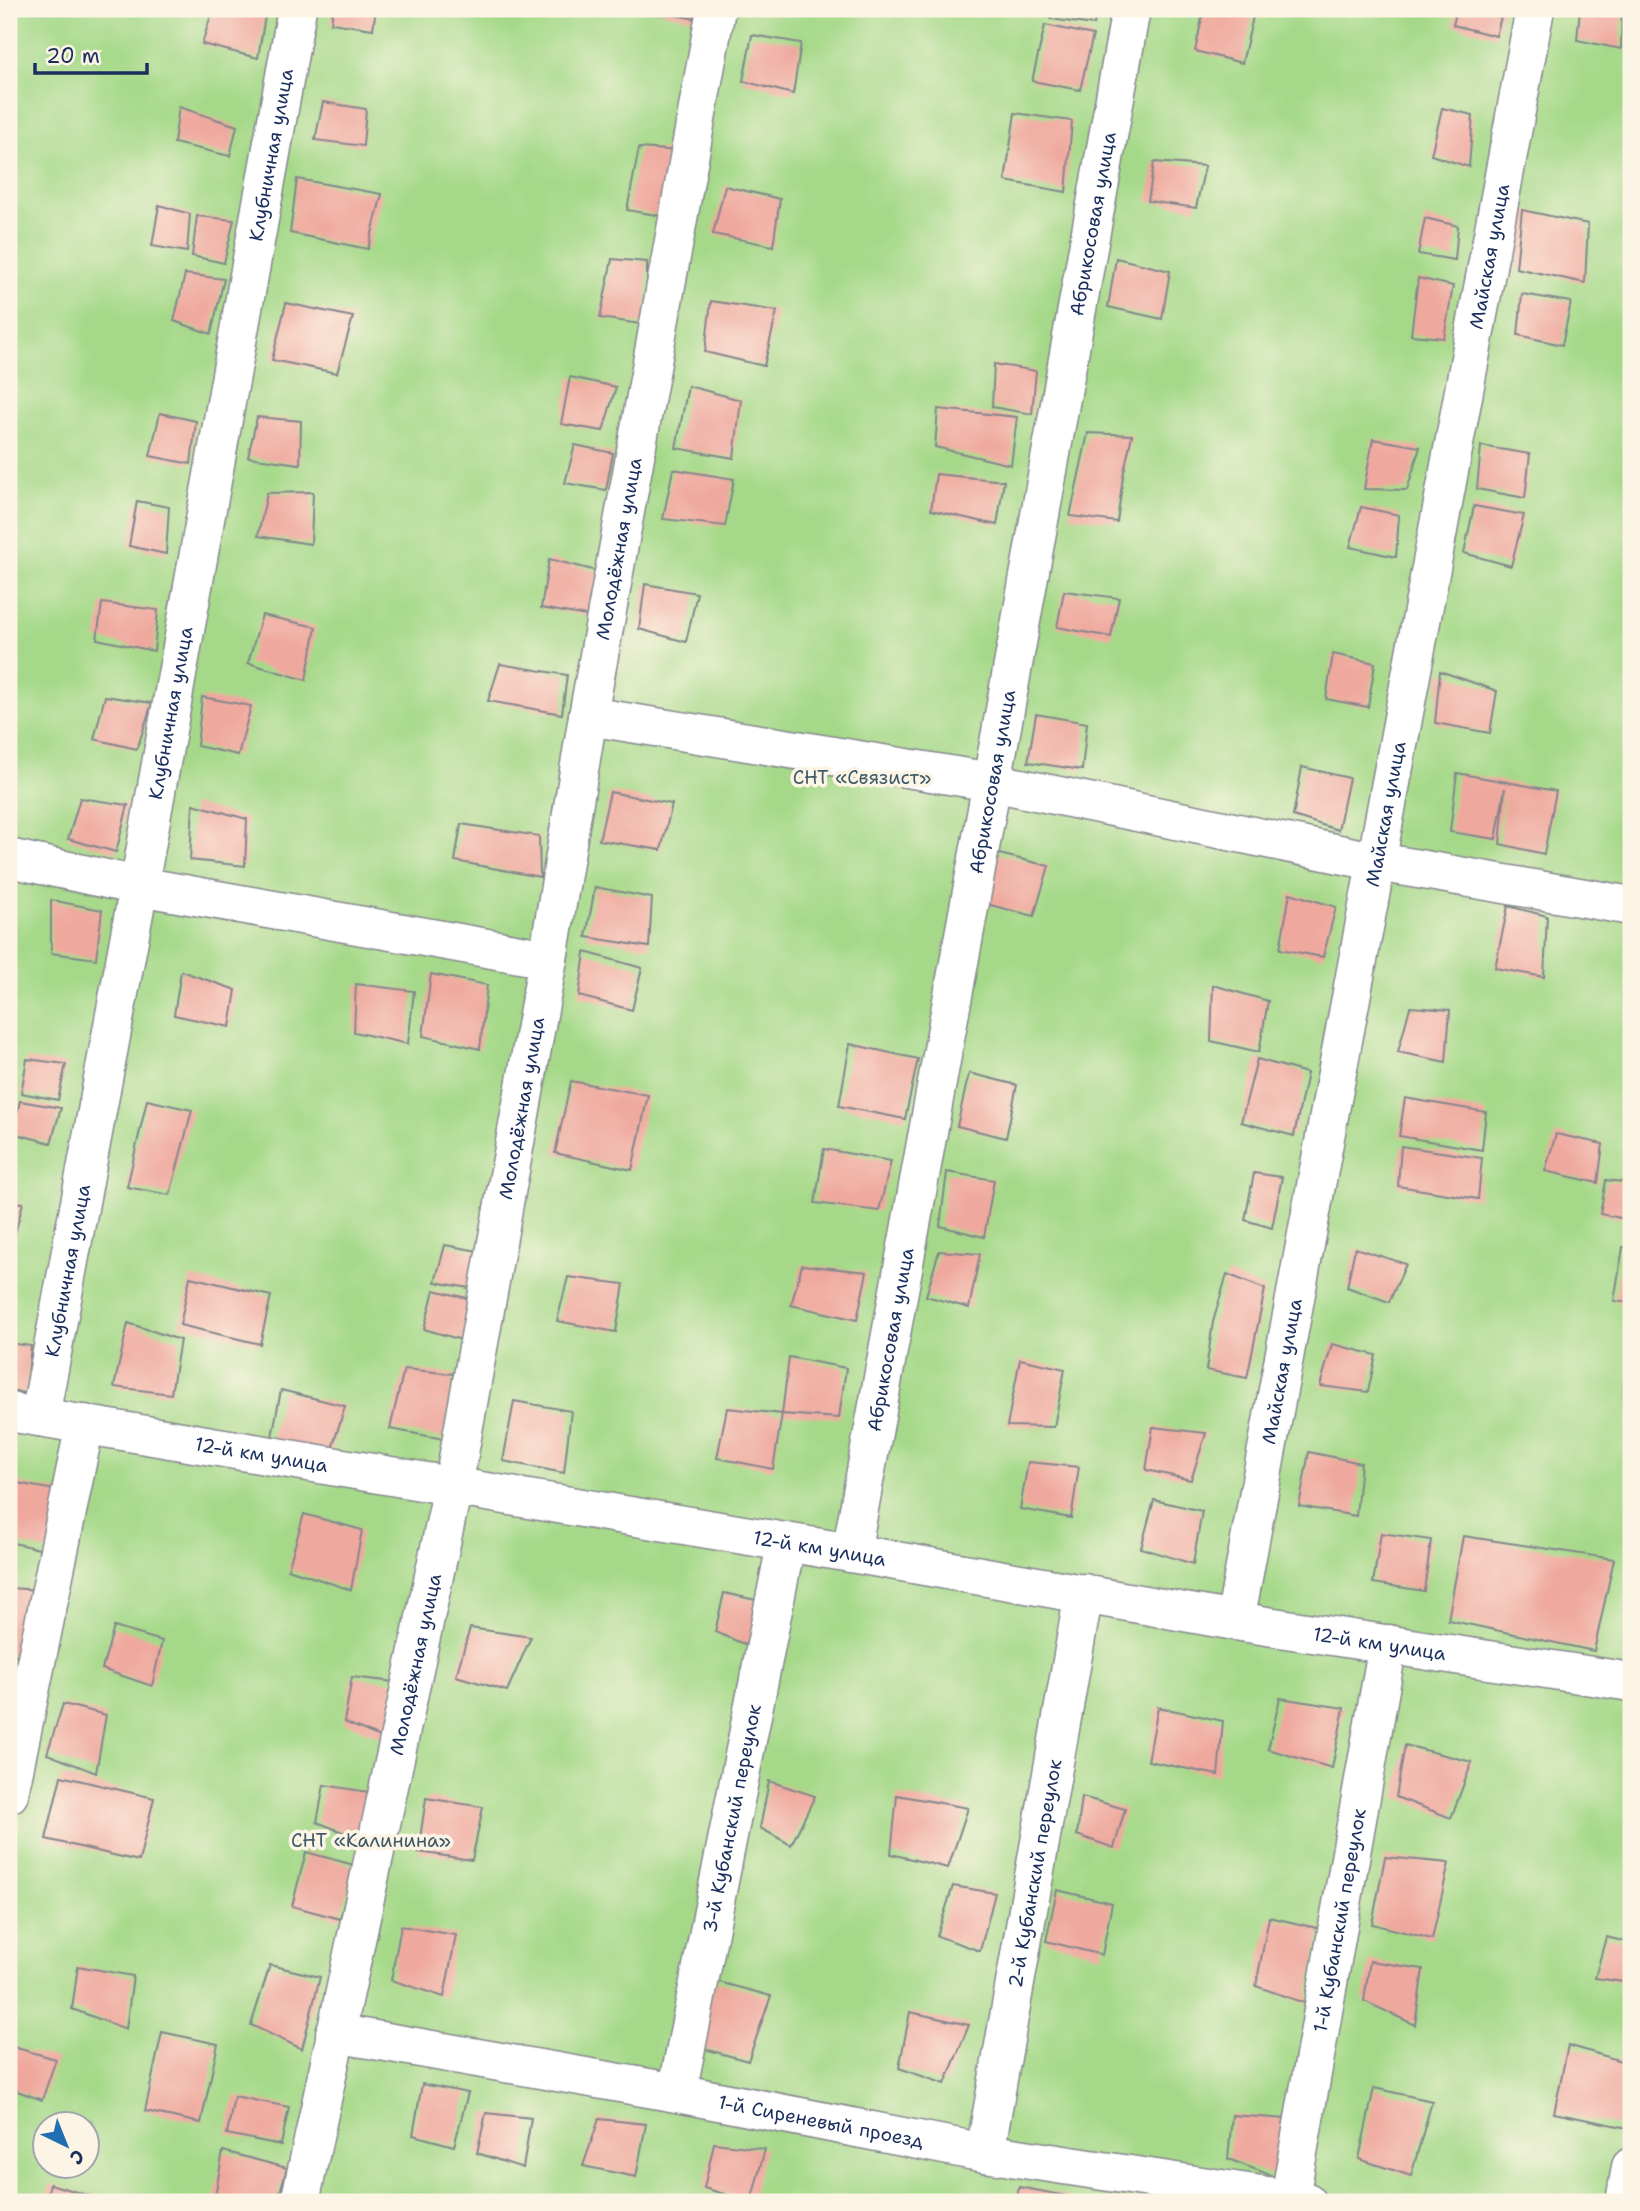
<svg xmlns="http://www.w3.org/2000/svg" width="1640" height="2211" font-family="'Shantell Sans',sans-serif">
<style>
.green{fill:#a5d989;stroke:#608474;stroke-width:2;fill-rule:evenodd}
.building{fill:#efa89e}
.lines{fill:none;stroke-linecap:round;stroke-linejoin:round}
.minor-casing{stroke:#84868c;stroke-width:41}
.minor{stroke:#fff;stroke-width:38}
.labels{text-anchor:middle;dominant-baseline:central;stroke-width:7;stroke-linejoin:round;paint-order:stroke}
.street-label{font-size:19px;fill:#1b2f5e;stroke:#fcf5e5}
.park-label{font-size:19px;fill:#3e5a69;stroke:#fcf5e5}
</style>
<rect width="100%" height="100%" fill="#fcf5e5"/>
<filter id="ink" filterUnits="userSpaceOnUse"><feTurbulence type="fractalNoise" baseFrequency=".0143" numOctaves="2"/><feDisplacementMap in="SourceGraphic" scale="14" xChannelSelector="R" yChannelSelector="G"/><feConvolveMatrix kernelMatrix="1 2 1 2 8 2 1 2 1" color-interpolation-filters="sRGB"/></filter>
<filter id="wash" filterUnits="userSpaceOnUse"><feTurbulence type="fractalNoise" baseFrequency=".00686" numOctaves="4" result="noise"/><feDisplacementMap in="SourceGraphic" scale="28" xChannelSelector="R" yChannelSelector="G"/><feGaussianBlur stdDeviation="1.57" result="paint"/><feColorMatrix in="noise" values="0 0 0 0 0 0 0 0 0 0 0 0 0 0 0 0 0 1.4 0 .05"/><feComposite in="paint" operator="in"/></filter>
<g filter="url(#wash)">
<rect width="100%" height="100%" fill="#eddcba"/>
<path class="green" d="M9,9H1631V2202H9ZM46,2124H88V2166H46Z"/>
<g id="blocks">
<g class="building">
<path d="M213,9L265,16L258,58L202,44Z"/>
<path d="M333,9H376L373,29L331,23Z"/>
<path d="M664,9H699L697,19L663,13Z"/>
<path d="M1052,9H1096L1094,25L1050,19Z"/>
<path d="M1204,9H1229L1253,17L1242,63L1195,51Z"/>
<path d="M1457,9H1503L1496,36L1453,25Z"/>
<path d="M1580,9H1622L1621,49L1577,40Z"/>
<path d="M1045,25L1093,35L1080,90L1032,81Z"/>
<path d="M752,35L801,43L793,94L743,81Z"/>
<path d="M323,102L366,109L363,146L315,140Z"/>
<path d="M179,107L237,126L230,156L174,143Z"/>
<path d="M1442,108L1473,115L1469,167L1431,155Z"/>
<path d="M1015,113L1072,121L1066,192L1005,181Z"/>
<path d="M639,148L681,151L662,216L627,210Z"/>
<path d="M1154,162L1205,166L1196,208L1148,201Z"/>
<path d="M297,179L382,194L368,249L290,233Z"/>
<path d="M725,186L780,199L773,246L713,234Z"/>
<path d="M159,205L190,214L187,252L152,246Z"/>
<path d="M1522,210L1588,224L1585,283L1516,268Z"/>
<path d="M197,216L234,220L224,263L192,256Z"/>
<path d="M1425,218L1458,226L1455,260L1418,254Z"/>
<path d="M1116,258L1170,271L1162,319L1108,307Z"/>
<path d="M612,259L647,262V325L600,318Z"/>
<path d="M185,274L224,279L211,334L174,321Z"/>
<path d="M1418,278L1453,286L1444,338L1411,335Z"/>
<path d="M1522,294L1571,302L1562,345L1518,335Z"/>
<path d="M711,301L777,311L764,366L705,352Z"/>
<path d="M286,303L353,317L337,373L272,360Z"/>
<path d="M994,364L1036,371L1032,414L992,407Z"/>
<path d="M570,377L616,387L603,431L561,424Z"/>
<path d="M688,386L741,400L734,458L676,448Z"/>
<path d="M938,409L1017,417L1011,465L935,447Z"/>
<path d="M160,413L196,421L191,464L150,456Z"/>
<path d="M257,417L301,421L300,464L248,457Z"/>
<path d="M1088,433L1132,435L1123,476L1117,522L1070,516Z"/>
<path d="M1373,439L1420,447L1407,490L1364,489Z"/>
<path d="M575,445L613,453L606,490L565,483Z"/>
<path d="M1481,446L1530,454L1525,498L1477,489Z"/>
<path d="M673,469L734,479L725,526L663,519Z"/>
<path d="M936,474L1004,481L997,525L931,510Z"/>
<path d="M313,492L311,544L258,536L267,493Z"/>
<path d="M137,501L169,507L166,554L129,546Z"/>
<path d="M1474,506L1524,515L1511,566L1464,553Z"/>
<path d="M1361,507L1399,515L1396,557L1350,547Z"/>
<path d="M549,559L601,572L593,617L541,608Z"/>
<path d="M645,584L697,593L686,642L639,629Z"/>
<path d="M1064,591L1119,598L1111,637L1057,627Z"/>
<path d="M102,603L158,610L154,651L97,639Z"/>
<path d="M262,615L316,627L306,680L248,663Z"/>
<path d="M1333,654L1375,663L1368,707L1326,699Z"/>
<path d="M500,664L567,675L562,714L488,701Z"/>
<path d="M1440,671L1497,691L1490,733L1435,723Z"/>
<path d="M105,696L152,703L137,749L94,739Z"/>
<path d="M202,697L251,706L238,755L197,746Z"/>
<path d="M1036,714L1087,723L1082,770L1028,762Z"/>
<path d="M1302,767L1349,778L1338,830L1293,816Z"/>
<path d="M1457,773L1556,791L1544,854L1500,844L1505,788L1496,839L1450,832Z"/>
<path d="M610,792L672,804L661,850L599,840Z"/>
<path d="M80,798L128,805L116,852L68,839Z"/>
<path d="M193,804L247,819L245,866L190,860Z"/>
<path d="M461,824L539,836L540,877L455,861Z"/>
<path d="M995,853L1049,866L1034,916L982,903Z"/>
<path d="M595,887L652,898L649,947L586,937Z"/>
<path d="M1290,893L1336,907L1323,957L1280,949Z"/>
<path d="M51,900L102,910L96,959L51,953Z"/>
<path d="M1508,906L1547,916L1544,977L1495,968Z"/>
<path d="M585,952L642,968L632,1010L579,996Z"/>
<path d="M181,971L236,990L230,1027L174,1015Z"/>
<path d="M431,974L487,985L480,1049L423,1036Z"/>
<path d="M356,984L414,991L408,1044L354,1032Z"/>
<path d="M1213,985L1268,1001L1259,1052L1211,1041Z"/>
<path d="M1410,1007L1450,1010L1446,1062L1398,1052Z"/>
<path d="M850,1044L918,1059L905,1119L839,1106Z"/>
<path d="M27,1059L66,1064L58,1100L21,1093Z"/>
<path d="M1257,1059L1307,1073L1294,1136L1241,1122Z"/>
<path d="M969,1073L1017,1085L1006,1138L957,1126Z"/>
<path d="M571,1081L648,1095L632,1170L555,1153Z"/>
<path d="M1405,1098L1486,1112L1482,1150L1399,1136Z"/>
<path d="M147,1100L192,1110L170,1195L127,1187Z"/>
<path d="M20,1101L61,1108L51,1143L12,1133Z"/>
<path d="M1556,1134L1603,1144L1598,1183L1545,1171Z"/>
<path d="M1401,1146L1482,1158L1478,1199L1398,1186Z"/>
<path d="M824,1149L891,1161L879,1211L815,1203Z"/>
<path d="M947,1172L994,1180L984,1237L940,1226Z"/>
<path d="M1254,1173L1282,1177L1272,1228L1245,1220Z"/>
<path d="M1606,1180L1631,1183V1220L1600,1214Z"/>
<path d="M9,1202L23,1203L10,1253L9,1252Z"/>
<path d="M445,1245L484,1252L475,1289L435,1282Z"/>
<path d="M1623,1247L1631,1248V1303L1614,1301Z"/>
<path d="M1355,1248L1406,1264L1389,1302L1347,1287Z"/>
<path d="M939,1251L980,1254L969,1308L926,1296Z"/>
<path d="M802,1265L867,1272L857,1320L791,1305Z"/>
<path d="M1227,1274L1265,1289L1247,1378L1206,1370L1213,1322Z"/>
<path d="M190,1277L271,1296L260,1344L180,1325Z"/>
<path d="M568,1277L624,1284L616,1332L557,1321Z"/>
<path d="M434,1290L475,1300L465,1341L424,1329Z"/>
<path d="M128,1323L180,1340L171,1394L114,1387Z"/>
<path d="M9,1343L31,1346L26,1394L9,1389Z"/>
<path d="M1332,1344L1376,1355L1368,1392L1320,1386Z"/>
<path d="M789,1357L846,1368L839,1418L782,1414Z"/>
<path d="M1020,1359L1065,1369L1054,1427L1007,1426Z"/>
<path d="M404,1369L454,1374L444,1439L390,1429Z"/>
<path d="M281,1390L345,1406L331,1452L271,1442Z"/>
<path d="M514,1401L571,1411L564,1473L503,1461Z"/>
<path d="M727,1408L782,1414L773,1469L717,1458Z"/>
<path d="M1153,1427L1206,1433L1191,1480L1146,1470Z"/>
<path d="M1309,1452L1361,1463L1356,1516L1299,1506Z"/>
<path d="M1028,1462L1079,1467L1071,1518L1020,1509Z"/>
<path d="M17,1483L60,1491L52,1552L9,1542V1514Z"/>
<path d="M1154,1500L1202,1511L1193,1564L1141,1548Z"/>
<path d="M304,1514L362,1530L351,1590L288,1569Z"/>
<path d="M1381,1533L1431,1540L1424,1591L1373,1583Z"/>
<path d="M1463,1536L1614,1559L1594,1651L1448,1620Z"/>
<path d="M9,1588L40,1590L24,1657L9,1654Z"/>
<path d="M724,1593L765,1602L756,1649L715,1632Z"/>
<path d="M114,1627L162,1641L152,1686L102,1669Z"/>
<path d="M470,1628L531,1637L507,1691L456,1676Z"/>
<path d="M352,1677L394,1682L390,1741L344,1722Z"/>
<path d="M1280,1698L1344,1708L1332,1768L1268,1749Z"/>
<path d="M63,1704L106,1715L96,1773L47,1754Z"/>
<path d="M1158,1707L1223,1721L1218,1775L1148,1761Z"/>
<path d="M1405,1745L1472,1762L1451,1818L1396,1797Z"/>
<path d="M61,1776L154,1798L139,1861L46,1839Z"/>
<path d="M769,1781L815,1796L791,1845L760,1828Z"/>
<path d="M324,1785L375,1793L358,1838L317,1822Z"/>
<path d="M897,1795L968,1808L948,1868L891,1854Z"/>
<path d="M1082,1797L1125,1809L1114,1848L1077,1835Z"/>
<path d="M426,1798L483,1807L472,1860L418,1852Z"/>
<path d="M306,1852L354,1865L340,1919L292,1906Z"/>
<path d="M1385,1857L1449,1863L1432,1939L1372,1924Z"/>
<path d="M953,1886L995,1893L980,1951L937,1936Z"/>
<path d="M1057,1890L1112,1903L1102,1955L1046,1941Z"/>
<path d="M1269,1917L1321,1929L1307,2004L1256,1986Z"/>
<path d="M401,1926L456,1935L444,1997L391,1980Z"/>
<path d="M1606,1937L1631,1943V1983L1595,1978Z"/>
<path d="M1370,1961L1423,1969L1415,2025L1364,2001Z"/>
<path d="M270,1965L320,1977L302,2049L251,2025Z"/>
<path d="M78,1966L133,1976L126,2029L72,2009Z"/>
<path d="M715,1981L771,1996L748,2061L698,2047Z"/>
<path d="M910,2012L969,2025L945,2084L899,2068Z"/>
<path d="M162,2032L218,2044L201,2123L145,2111Z"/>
<path d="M1568,2045L1631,2064V2112L1628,2128L1554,2113Z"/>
<path d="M9,2046L56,2059L42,2100L9,2088Z"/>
<path d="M422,2084L468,2093L454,2146L413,2135Z"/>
<path d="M1374,2088L1432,2101L1411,2176L1359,2159Z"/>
<path d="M234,2096L289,2107L281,2145L227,2134Z"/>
<path d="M486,2113L531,2118L523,2168L477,2153Z"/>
<path d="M1232,2115L1288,2119L1278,2178L1228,2159Z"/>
<path d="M599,2119L646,2124L636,2177L583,2166Z"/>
<path d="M714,2143L765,2149L751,2202L704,2188Z"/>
<path d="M223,2151L287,2168L277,2202H214Z"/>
<path d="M50,2184L100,2199L99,2202H45Z"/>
<path d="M1019,2187L1067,2196L1065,2202H1016Z"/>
</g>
</g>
</g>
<g filter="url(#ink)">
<use href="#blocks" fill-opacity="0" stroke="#84868c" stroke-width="2"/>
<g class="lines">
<defs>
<g id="minor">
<path d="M588,716L992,782L1378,862L1631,906"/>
<path d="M9,858L139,886L548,959"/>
<path id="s1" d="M9,1412L851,1553L1235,1621L1631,1682"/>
<path id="s2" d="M40,1417L139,886L297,9"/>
<path id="s3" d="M851,1553L992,782L1131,9"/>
<path id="s4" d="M1235,1621L1535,9"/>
<path d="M9,1794L85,1424"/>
<path id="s5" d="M335,2033L677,2093L985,2153L1307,2202"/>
<path id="s6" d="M677,2093L786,1544"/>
<path id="s7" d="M985,2153L1084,1593"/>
<path id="s8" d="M1290,2198L1388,1644"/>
<path id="s9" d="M300,2202L453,1487L548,959L588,716L716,9"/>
<path d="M1625,2202L1631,2167"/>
</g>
</defs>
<use href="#minor" class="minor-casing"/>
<use href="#minor" class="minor"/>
</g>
</g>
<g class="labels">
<g class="street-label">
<text stroke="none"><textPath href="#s2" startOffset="1283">Клубничная улица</textPath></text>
<text stroke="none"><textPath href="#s3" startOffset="1351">Абрикосовая улица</textPath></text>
<text stroke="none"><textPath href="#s4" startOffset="1388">Майская улица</textPath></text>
<text stroke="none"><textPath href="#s9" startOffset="1684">Молодёжная улица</textPath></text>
<text stroke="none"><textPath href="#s2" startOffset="716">Клубничная улица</textPath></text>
<text stroke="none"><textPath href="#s3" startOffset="784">Абрикосовая улица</textPath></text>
<text stroke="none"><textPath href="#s4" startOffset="821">Майская улица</textPath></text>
<text stroke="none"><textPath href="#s9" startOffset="1116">Молодёжная улица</textPath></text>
<text stroke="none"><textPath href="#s2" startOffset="149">Клубничная улица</textPath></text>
<text stroke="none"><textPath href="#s3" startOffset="217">Абрикосовая улица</textPath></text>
<text stroke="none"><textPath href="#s4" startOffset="254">Майская улица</textPath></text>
<text stroke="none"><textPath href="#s1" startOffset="256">12-й км улица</textPath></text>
<text stroke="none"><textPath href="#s1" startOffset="822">12-й км улица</textPath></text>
<text stroke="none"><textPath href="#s1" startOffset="1390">12-й км улица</textPath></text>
<text stroke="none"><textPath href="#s9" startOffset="550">Молодёжная улица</textPath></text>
<text stroke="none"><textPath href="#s6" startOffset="280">3-й Кубанский переулок</textPath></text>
<text stroke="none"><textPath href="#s7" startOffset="284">2-й Кубанский переулок</textPath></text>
<text stroke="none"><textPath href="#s8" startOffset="282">1-й Кубанский переулок</textPath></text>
<text stroke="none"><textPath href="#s5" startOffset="494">1-й Сиреневый проезд</textPath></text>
</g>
<g class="park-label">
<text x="862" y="777">СНТ «Связист»</text>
<text x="371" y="1840">СНТ «Калинина»</text>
</g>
</g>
<rect width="1640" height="2211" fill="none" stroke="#fcf5e5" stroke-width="35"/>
<g transform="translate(66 2145) rotate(137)"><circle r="33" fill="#fcf5e5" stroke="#a2a6af" stroke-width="2"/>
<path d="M0-5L12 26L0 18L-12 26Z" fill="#1f6fb2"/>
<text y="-10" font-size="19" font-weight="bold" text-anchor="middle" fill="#1b2f5e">С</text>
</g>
<path d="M35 63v10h112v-10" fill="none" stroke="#1b2f5e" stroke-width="3.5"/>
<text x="46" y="63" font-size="21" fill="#1b2f5e" stroke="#fcf5e5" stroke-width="5" paint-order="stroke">20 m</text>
</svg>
